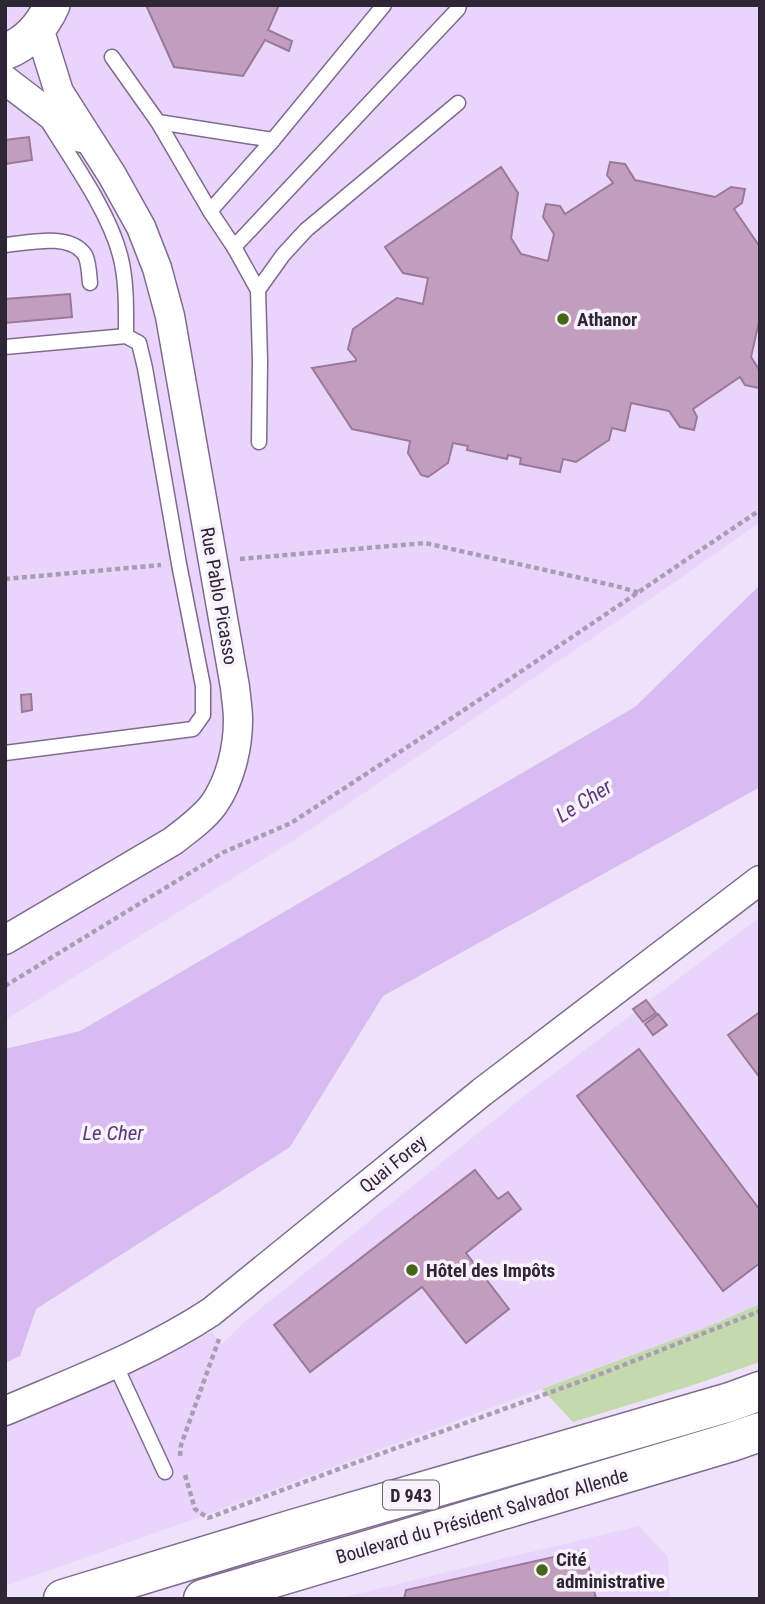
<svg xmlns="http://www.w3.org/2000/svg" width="765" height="1604" font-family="'Roboto Condensed',sans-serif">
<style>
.built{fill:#e9d4fb}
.green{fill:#c4d9ae}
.water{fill:#d8bbf1}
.building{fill:#c19ebe;stroke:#9b7998;stroke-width:2}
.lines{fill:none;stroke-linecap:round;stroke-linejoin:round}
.service-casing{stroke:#7f6b8f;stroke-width:17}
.minor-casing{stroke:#7f6b8f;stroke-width:31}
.tertiary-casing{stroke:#7f6b8f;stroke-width:38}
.primary-casing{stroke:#7f6b8f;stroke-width:41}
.path{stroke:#a99db3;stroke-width:4.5;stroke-dasharray:5 3.5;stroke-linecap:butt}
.service{stroke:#fff;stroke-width:14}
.minor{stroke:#fff;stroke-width:28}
.tertiary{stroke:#fff;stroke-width:35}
.primary{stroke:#fff;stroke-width:38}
.poi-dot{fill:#47661a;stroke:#f7f2fb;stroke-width:2.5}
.labels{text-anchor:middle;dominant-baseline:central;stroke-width:7;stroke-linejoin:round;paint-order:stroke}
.shield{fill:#f7f2fb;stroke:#6a6270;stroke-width:2}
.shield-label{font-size:18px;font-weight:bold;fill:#2e2535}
.poi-label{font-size:19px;font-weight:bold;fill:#2e2535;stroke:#f7f2fb;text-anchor:start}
.street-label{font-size:19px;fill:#2e2535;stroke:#f7f2fb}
.water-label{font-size:21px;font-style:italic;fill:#5e3879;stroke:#f7f2fb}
</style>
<rect width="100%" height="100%" fill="#eee1fa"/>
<g class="built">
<path d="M5,5H760V522L675,582L299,837L5,1020Z"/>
<path d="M760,917V1304L707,1327L200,1517L5,1586V1423L149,1363L212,1332L221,1345L244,1322L528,1093Z"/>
<path d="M639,1526L668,1557L670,1599H336Z"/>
</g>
<path class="green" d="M760,1304V1362L690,1386L573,1422L542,1389L707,1327Z"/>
<path class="water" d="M760,585V787L383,996L290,1147L36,1309L20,1356L5,1363V1049L80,1031L635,707Z"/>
<g class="building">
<path d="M146,5H279L268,30L292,41L289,51L265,40L243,76L174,67Z"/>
<path d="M29,137L32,160L5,164V140Z"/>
<path d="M610,162L625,164L635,180L715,197L731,187L745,189L742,203L734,209L760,247V317L751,357L760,371L759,388L745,385L740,377L693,409L697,417L694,430L680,427L669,411L631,403L625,431L612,428L609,440L576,462L563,459L560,472L520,464L521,458L508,455L507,459L467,450L468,446L453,443L448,463L428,477L421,475L408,453L410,441L352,429L312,368L356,361V359L348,349L353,329L397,298L423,304L428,278L403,273L385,247L501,167L518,193L511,238L521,254L548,261L554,234L543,217L546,204L560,206L565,214L613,183L607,175Z"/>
<path d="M70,294L72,317L5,323V299Z"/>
<path d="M31,694L32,710L22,712L21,695Z"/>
<path d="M646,1000L656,1013L643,1022L633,1009Z"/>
<path d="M760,1012V1078L728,1035Z"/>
<path d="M658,1014L667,1025L653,1035L645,1024Z"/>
<path d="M639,1049L760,1210V1263L723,1291L577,1096Z"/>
<path d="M475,1170L498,1199L508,1192L521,1209L466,1253L509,1309L466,1343L422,1287L310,1372L274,1325Z"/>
<path d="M585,1550L596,1599H404L406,1590Z"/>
</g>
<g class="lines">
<defs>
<g id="service">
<path d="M112,57L158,122L210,211L234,247L458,9L459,5"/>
<path d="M158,122L273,140"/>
<path d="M49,123C73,162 109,212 120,255C127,281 126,310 126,336"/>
<path d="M210,211L273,140L384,5"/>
<path d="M5,245C28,243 70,232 85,255C89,262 89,275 90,283"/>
<path d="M234,247L258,290L283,255L306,230L458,103"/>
<path d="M258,290L260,361L259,442"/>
<path d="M5,347L126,336L139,343L145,368L179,564L203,686V715L193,729L5,753"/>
<path d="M115,1364L165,1472"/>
</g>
<g id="minor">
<path d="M5,80L81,138"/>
<path d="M5,940L173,841C187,830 203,819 214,804C230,781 238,748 238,720C238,709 236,698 235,687L170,316L157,268L141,227L112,175L59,92L39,28"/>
<path d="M5,1411C75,1381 147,1354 211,1312L482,1092L760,880"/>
</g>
<path id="tertiary" d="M5,52C28,43 42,27 52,5"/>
<g id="primary">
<path d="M63,1599L293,1529L730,1402L760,1391"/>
<path d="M203,1599L731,1442L760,1432"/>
</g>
</defs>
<use href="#service" class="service-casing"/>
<use href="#minor" class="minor-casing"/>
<use href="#tertiary" class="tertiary-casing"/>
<use href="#primary" class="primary-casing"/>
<g class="path">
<path d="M240,559L425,543L616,586L640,593"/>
<path d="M5,579L161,565"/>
<path d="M5,986L224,852L291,823L467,708L760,510"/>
<path d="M180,1456L181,1445L219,1339"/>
<path d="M185,1475L195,1509L208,1518L352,1464L598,1375L760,1311"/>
</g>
<use href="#service" class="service"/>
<use href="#minor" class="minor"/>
<use href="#tertiary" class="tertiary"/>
<use href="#primary" class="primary"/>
</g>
<g class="poi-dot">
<circle cx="563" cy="319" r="7"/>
<circle cx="412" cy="1270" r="7"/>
<circle cx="542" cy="1570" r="7"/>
</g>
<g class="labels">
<rect class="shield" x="383" y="1480.5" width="56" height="29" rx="5"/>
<g class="shield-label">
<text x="411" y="1495">D 943</text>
</g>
<g class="poi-label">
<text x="577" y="319">Athanor</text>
<text x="426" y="1270">Hôtel des Impôts</text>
<text x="556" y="1559">Cité<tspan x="556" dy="22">administrative</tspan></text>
</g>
<g class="street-label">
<text transform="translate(219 596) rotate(80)">Rue Pablo Picasso</text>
<text transform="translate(393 1164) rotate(-39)">Quai Forey</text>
<text transform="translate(482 1516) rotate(-16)">Boulevard du Président Salvador Allende</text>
</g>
<g class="water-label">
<text transform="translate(584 801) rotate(-32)">Le Cher</text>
<text x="113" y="1133">Le Cher</text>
</g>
</g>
<rect width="765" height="1604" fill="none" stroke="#2e2535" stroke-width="14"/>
</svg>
